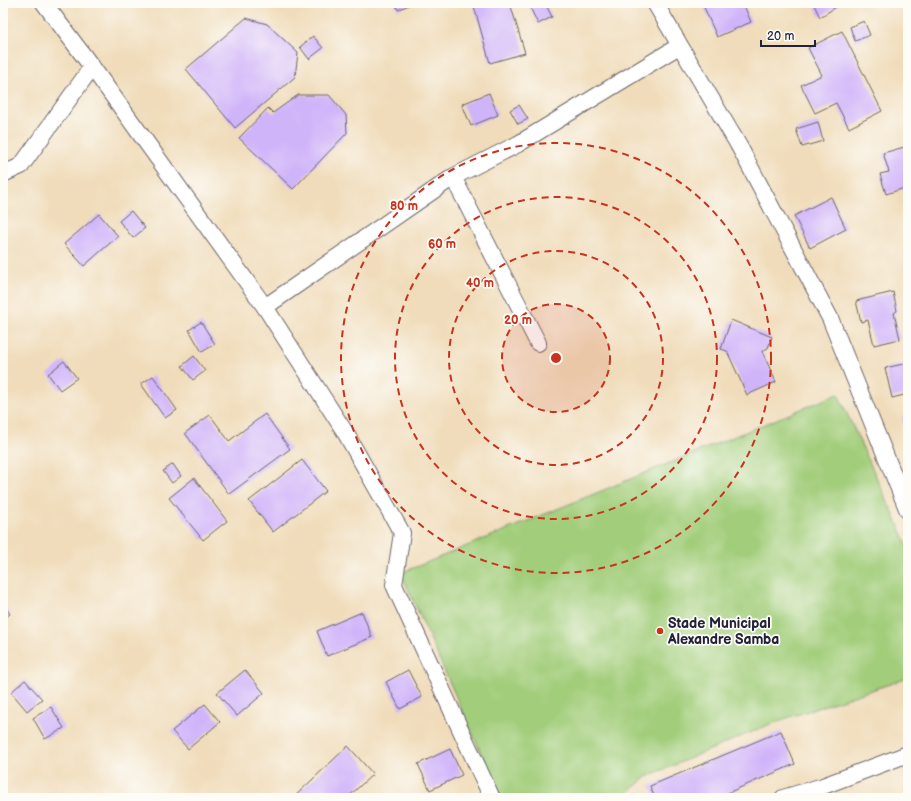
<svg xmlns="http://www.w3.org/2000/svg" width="911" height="801" font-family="'Balsamiq Sans',sans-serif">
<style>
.green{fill:#a2cd7a;stroke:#62785a}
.building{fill:#d0b4f9}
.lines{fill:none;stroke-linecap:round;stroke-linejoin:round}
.minor-casing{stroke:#6a6367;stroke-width:18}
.minor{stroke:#fff;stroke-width:16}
.ring{fill:none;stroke:#c8321e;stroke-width:2;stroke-dasharray:7 5}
.poi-dot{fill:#c8321e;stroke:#fdfcf7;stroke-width:1.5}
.labels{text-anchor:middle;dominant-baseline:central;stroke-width:3.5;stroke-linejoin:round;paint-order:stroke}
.poi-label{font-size:14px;font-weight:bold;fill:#22223b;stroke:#fdfcf7;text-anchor:start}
.centre{fill:#c8321e;stroke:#fdfcf7;stroke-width:2}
.ring-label{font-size:12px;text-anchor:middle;font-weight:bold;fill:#c8321e;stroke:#fdfcf7;stroke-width:3.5;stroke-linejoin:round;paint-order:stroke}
</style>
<rect width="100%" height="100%" fill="#fdfcf7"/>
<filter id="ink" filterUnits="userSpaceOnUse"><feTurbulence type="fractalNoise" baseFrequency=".025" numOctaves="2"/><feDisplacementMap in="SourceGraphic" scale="8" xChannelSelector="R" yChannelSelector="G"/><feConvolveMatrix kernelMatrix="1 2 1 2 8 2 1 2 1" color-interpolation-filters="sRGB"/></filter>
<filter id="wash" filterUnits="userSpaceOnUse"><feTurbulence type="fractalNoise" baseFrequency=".012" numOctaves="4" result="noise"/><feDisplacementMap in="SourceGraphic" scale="16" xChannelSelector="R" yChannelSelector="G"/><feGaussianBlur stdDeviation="0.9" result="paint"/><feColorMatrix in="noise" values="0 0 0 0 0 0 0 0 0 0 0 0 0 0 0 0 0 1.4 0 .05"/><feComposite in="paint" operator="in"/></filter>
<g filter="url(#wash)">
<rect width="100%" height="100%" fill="#f0dcba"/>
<path class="green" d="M838,394L908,546V678L778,721L646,777L622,798H501L401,573Z"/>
<g id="blocks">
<g class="building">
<path d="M395,3H413L398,10Z"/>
<path d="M473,3H510L525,53L490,63Z"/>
<path d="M528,3H545L552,17L538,24Z"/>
<path d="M706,3H743L751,22L717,37L703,5Z"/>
<path d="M813,3H836L838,6L820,17Z"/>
<path d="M246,18L267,24L298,53L295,77L235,128L186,69Z"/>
<path d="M864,21L870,35L855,41L850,27Z"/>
<path d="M842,31L882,111L849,128L836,103L815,113L801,85L822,75L808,48Z"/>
<path d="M313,36L323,48L309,59L300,47Z"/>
<path d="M489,93L498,115L471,126L462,104Z"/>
<path d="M298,95H329L346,115L347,133L293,189L239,138L268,108L273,113Z"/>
<path d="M519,105L528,119L518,124L510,110Z"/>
<path d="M818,122L823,141L802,147L796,129Z"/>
<path d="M908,146V187L886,194L880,174L889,172L883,153Z"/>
<path d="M831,197L846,229L810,248L794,216Z"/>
<path d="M131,211L145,228L133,238L119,221Z"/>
<path d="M99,214L118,236L84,266L64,244Z"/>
<path d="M893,292L897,311L894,313L900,339L874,345L868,320L861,322L856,301Z"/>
<path d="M731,320L772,337L768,348L762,351L776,382L747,395L727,351L721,349Z"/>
<path d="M201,322L215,344L202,352L189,330Z"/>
<path d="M194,356L205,371L193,380L182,366Z"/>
<path d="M64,361L77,378L60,390L48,374Z"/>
<path d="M908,363V394L892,398L885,368Z"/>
<path d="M153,376L177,410L165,418L141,384Z"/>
<path d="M265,414L290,449L229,494L185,433L210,415L229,441Z"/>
<path d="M908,415V438L902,417Z"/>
<path d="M302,460L326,491L273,532L249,501Z"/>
<path d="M173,464L181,476L172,483L163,471Z"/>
<path d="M194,478L227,521L203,540L169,498Z"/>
<path d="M3,604L10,614L3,619Z"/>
<path d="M362,612L372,637L327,656L317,631Z"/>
<path d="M245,670L264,693L237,716L217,693Z"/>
<path d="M408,670L422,697L400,709L386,682Z"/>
<path d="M25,680L42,699L27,711L11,692Z"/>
<path d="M205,704L220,722L188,749L172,731Z"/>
<path d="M51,707L64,728L45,739L33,718Z"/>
<path d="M781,731L795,764L716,798H655L650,786Z"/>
<path d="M348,746L373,774L347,798H297L295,796Z"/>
<path d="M450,749L462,775L430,790L418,764Z"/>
</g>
</g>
</g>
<g filter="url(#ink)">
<use href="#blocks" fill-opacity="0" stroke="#6a6367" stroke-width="1"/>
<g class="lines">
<defs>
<g id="minor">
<path d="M44,3L92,67L265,307L345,432L402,533L394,585L492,798"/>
<path d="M655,3L739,146L830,318L908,511"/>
<path d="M3,174L21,166L92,67"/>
<path d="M453,177L538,343"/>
<path d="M265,307L453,177L518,144L679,46"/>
<path d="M783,798L823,786L908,754"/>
</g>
</defs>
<use href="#minor" class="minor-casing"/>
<use href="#minor" class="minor"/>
</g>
</g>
<circle cx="556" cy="358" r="54" fill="#c8321e" fill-opacity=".12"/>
<g class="ring">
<circle cx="556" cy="358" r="54"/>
<circle cx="556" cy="358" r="107"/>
<circle cx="556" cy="358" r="161"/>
<circle cx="556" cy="358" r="215"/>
</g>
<circle class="poi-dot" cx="660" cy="631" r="4"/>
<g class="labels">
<g class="poi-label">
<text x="668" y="623">Stade Municipal<tspan x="668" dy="16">Alexandre Samba</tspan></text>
</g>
</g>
<circle cx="556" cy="358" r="6" class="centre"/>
<g class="ring-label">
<text x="404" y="210">80 m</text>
<text x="442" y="248">60 m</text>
<text x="480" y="287">40 m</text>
<text x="518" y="324">20 m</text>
</g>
<rect width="911" height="801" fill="none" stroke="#fdfcf7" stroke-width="16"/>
<path d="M761 40v6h54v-6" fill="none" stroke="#22223b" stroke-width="2"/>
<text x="767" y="40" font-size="12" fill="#22223b" stroke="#fdfcf7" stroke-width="3" paint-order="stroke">20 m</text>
</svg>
